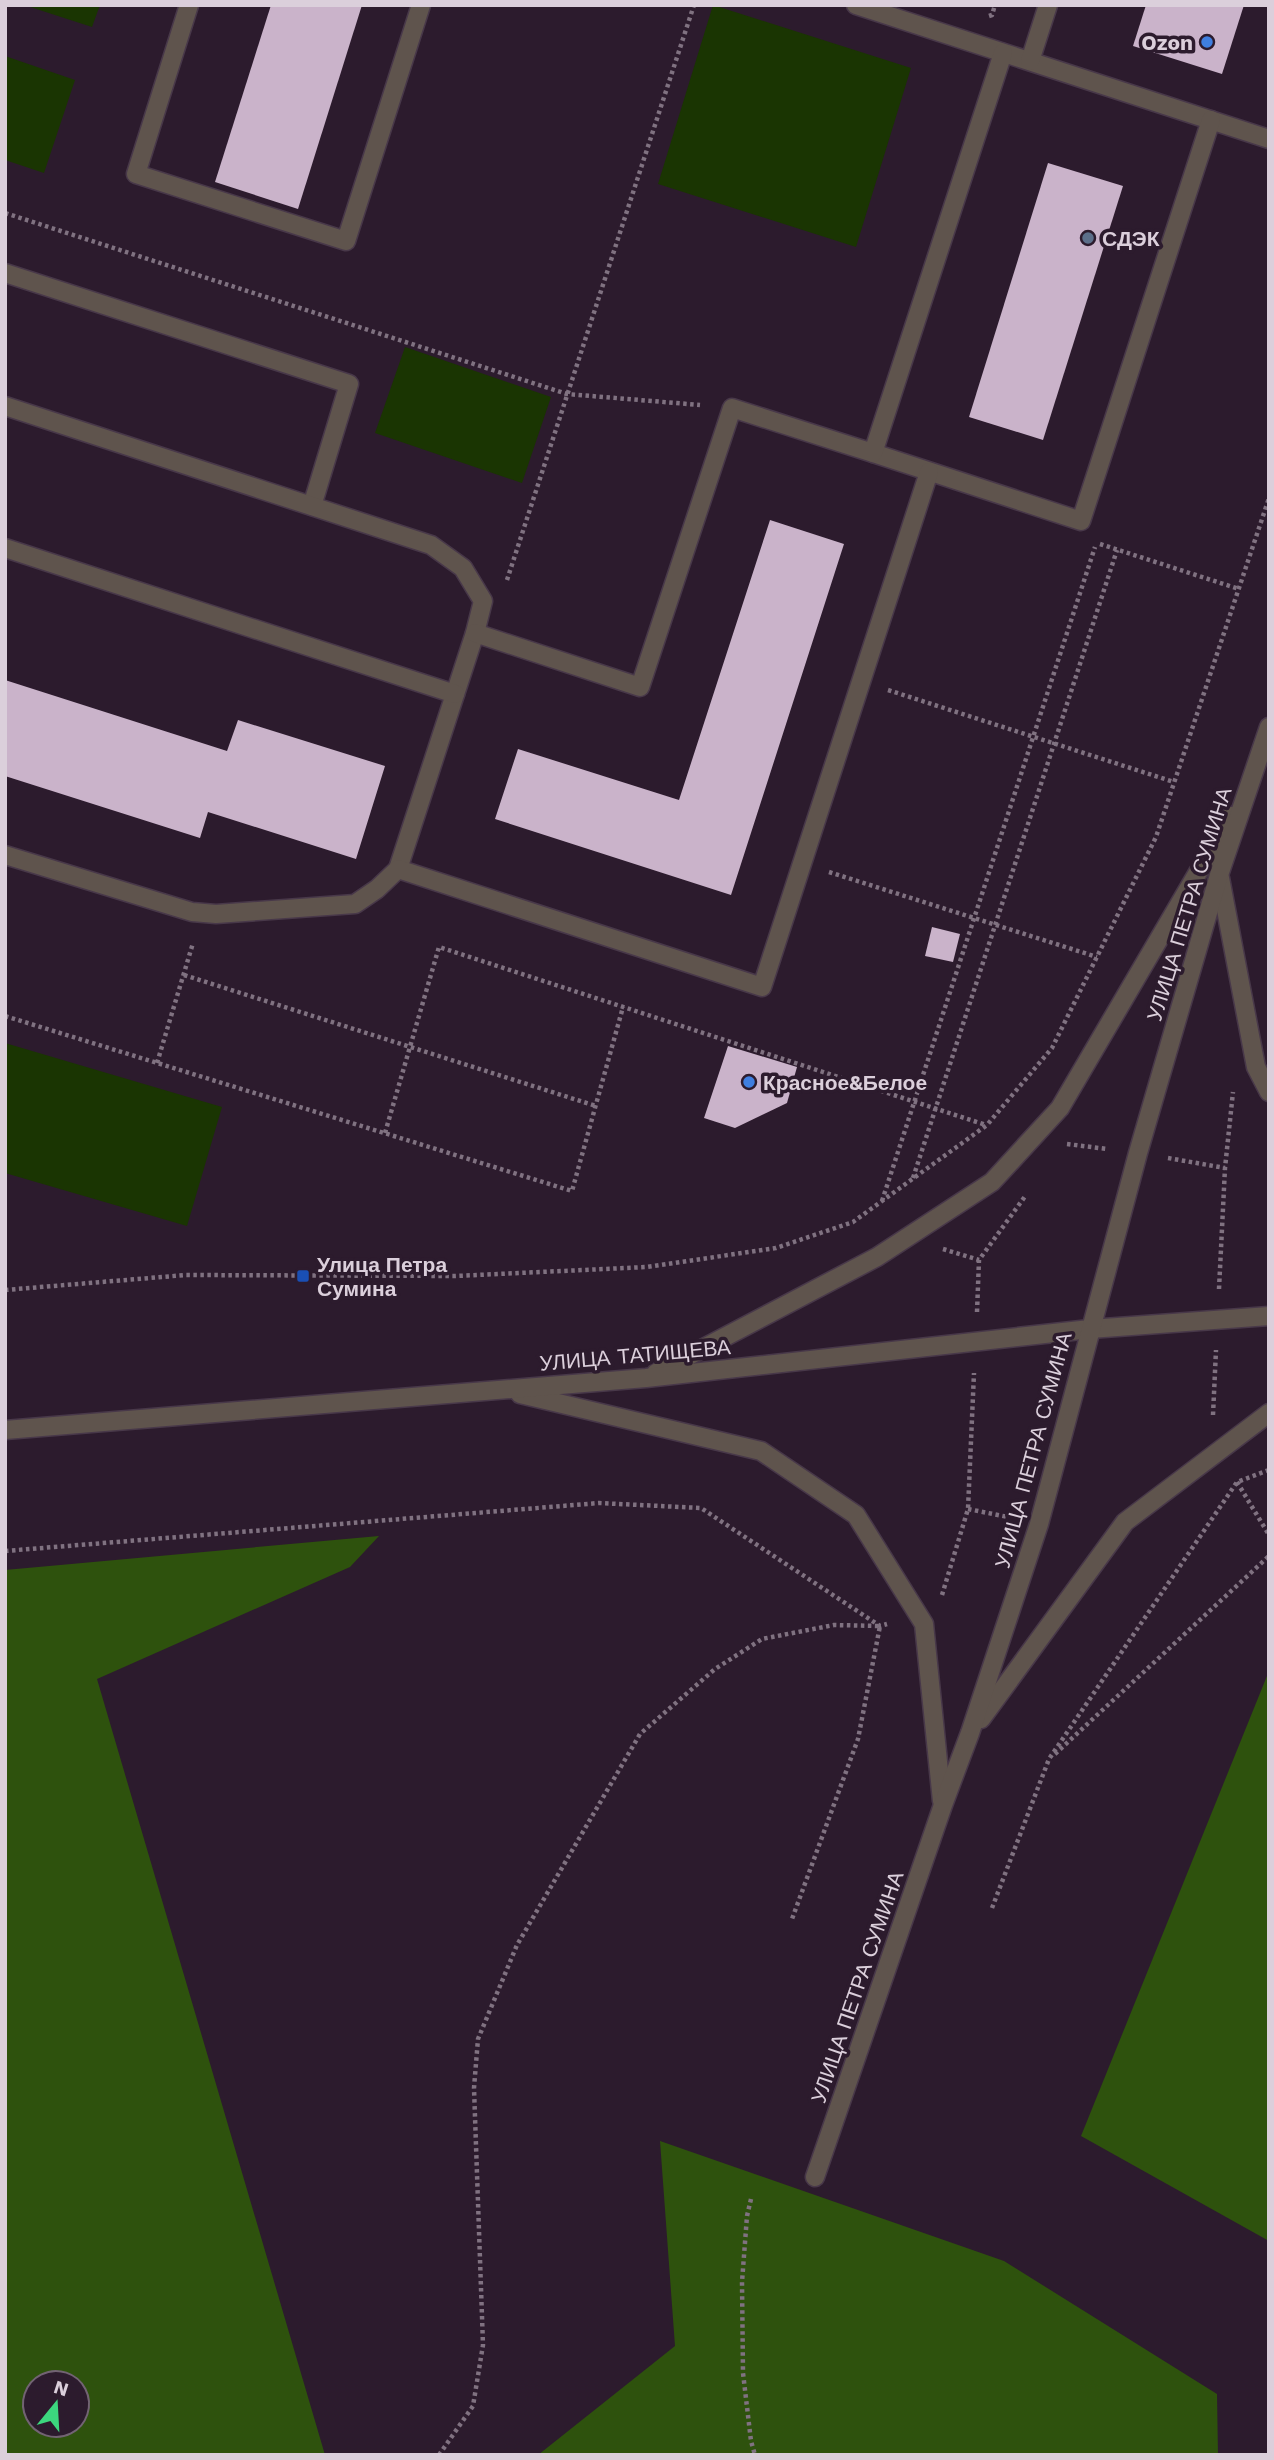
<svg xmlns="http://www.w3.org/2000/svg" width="1274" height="2460" font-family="'Work Sans',sans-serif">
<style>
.green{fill:#1a3502}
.forest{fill:#2e520d;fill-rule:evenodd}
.building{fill:#cab3ca}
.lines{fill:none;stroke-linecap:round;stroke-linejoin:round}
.lane-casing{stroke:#483849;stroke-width:21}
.street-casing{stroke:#483849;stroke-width:21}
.path{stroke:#807281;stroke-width:4.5;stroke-dasharray:3.5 3.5;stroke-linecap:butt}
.lane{stroke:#5f544d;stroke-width:18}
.street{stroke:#5f544d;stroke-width:18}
.shop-dot{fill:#3f7fe0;stroke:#2c1b2d;stroke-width:2.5}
.service-dot{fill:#5c6f8a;stroke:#2c1b2d;stroke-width:2.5}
.transit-dot{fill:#1a4fb4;stroke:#2c1b2d;stroke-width:2.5}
.labels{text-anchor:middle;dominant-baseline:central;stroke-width:7;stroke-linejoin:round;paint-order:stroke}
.poi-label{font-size:21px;font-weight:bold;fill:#dbcfdb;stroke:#2c1b2d;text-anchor:start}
.street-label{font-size:21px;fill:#dbcfdb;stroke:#2c1b2d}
</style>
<rect width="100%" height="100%" fill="#2c1b2d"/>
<g class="green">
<path d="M24,5H100L92,27Z"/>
<path d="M713,5L911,68L856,247L658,184Z"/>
<path d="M5,56L75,80L44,173L5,160Z"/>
<path d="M405,347L551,397L522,483L375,433Z"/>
<path d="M5,1043L222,1107L187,1226L5,1173Z"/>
</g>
<g class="forest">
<path d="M379,1536L350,1567L97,1679L325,2455H5V1570ZM35,2383H77V2425H35Z"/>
<path d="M1269,1671V2241L1081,2136Z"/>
<path d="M660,2141L1004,2261L1217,2394L1218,2455H538L675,2346Z"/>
</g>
<g class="building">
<path d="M271,5H362L298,209L215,182Z"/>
<path d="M1146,5H1244L1222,74L1133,46Z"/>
<path d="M1048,163L1123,186L1043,440L969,417Z"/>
<path d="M770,520L844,544L731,895L495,819L518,749L679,800Z"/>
<path d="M5,680L227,751L238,720L385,766L356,859L208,812L200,838L5,776Z"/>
<path d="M932,927L960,934L953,962L925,956Z"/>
<path d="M728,1046L797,1067L787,1103L735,1128L704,1118Z"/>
</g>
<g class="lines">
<defs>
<g id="lane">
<path d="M189,5L136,174L346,241L421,5"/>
<path d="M856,5L1269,139"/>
<path d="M1030,61L1048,5"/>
<path d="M5,273L349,384L312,506"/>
<path d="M5,406L431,545L463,568L483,601L475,633L398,869"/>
<path d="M873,453L1081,521L1211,120"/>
<path d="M5,548L455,694"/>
<path d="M475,633L640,687L732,408L873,453L1003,53"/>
<path d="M5,855L192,912L216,914L355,904L377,889L398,869L762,987L929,472"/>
</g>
<g id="street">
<path d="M1220,878L1256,1067L1269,1092"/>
<path d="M656,1373L877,1257L992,1182L1060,1108L1231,816"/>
<path d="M520,1394L761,1451L856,1515L924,1624L942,1801"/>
<path d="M5,1430L646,1378L1090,1329L1269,1316"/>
<path d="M981,1719L1125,1522L1269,1413"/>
<path d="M815,2177L943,1805L970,1733L1039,1524L1138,1153L1219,875L1269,727"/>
</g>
</defs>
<use href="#lane" class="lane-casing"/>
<use href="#street" class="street-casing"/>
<g class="path">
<path d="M989,16L992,15L995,5"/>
<path d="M5,213L567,394L700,405"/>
<path d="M1100,544L1239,589"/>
<path d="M507,580L694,5"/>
<path d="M888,690L1174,782"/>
<path d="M829,872L1097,957"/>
<path d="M184,975L596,1106"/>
<path d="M5,1016L572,1191L623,1007"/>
<path d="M157,1063L193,943"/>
<path d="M385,1133L439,947L986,1125"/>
<path d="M1067,1144L1107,1149"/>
<path d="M1168,1158L1225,1168"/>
<path d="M913,1178L1117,550"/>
<path d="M882,1201L1095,547"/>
<path d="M943,1249L979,1260"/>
<path d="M1219,1289L1225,1168L1233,1092"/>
<path d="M5,1290L186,1275L455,1276L647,1267L776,1248L853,1222L987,1125L1052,1048L1156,837L1269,498"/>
<path d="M977,1312L979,1260L1026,1195"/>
<path d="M1213,1415L1216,1350"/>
<path d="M1237,1482L1269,1535"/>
<path d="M968,1509L1008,1517"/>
<path d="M5,1551L599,1503L701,1508L880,1626L887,1624"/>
<path d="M942,1595L968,1509L974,1373"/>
<path d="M1055,1754L1269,1556"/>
<path d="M992,1908L1049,1759L1237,1482L1269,1470"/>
<path d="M751,2199L747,2216L742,2282L743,2373L751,2441L755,2455"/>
<path d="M439,2455L473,2406L483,2345L474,2088L478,2039L517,1945L640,1734L715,1669L762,1639L834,1625L880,1626L858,1739L792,1919"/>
</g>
<use href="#lane" class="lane"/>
<use href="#street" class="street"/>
</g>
<g class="shop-dot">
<circle cx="1207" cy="42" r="7"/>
<circle cx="749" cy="1082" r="7"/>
</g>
<circle class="service-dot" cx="1088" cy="238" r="7"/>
<rect class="transit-dot" x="296" y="1269" width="14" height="14" rx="3.5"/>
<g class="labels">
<g class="poi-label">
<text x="1193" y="42" text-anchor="end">Ozon</text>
<text x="1102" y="238">СДЭК</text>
<text x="763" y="1082">Красное&amp;Белое</text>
<text x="317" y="1264">Улица Петра<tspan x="317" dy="24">Сумина</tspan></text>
</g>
<g class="street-label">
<text transform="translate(1189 904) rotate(-73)">УЛИЦА ПЕТРА СУМИНА</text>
<text transform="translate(635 1355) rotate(-5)">УЛИЦА ТАТИЩЕВА</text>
<text transform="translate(1033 1450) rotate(-75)">УЛИЦА ПЕТРА СУМИНА</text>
<text transform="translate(857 1987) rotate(-71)">УЛИЦА ПЕТРА СУМИНА</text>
</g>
</g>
<rect width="1274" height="2460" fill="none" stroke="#dbcfdb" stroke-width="14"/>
<g transform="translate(56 2404) rotate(18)"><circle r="33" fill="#2c1b2d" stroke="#726373" stroke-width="2"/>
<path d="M0-5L12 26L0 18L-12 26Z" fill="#3cd77e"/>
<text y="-10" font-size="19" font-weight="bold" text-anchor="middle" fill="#dbcfdb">N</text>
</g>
</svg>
